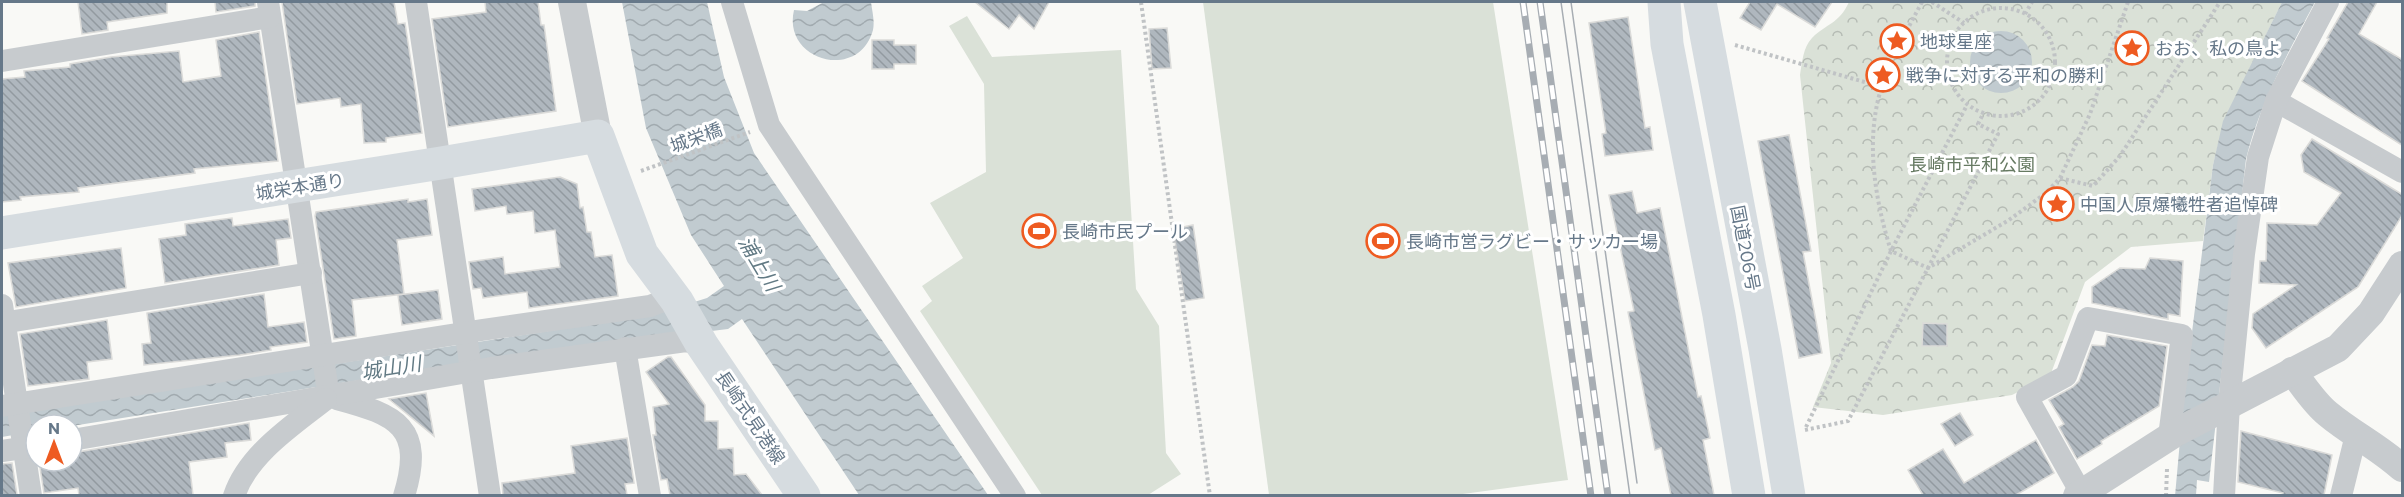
<svg xmlns="http://www.w3.org/2000/svg" width="2404" height="497" font-family="Commissioner,'Noto Sans JP',sans-serif">
<style>
.grass{fill:#dae1d7}
.park{fill:url(#park-crowns)}
.water{fill:url(#water-waves)}
.building{fill:url(#building-back-hatch);stroke:#dbdbd9;stroke-width:1.5}
.lines{fill:none;stroke-linecap:round;stroke-linejoin:round}
.path{stroke:#c0c3c5;stroke-width:4;stroke-dasharray:3 3;stroke-linecap:butt}
.minor{stroke:#c7cbce;stroke-width:22}
.tertiary{stroke:#c7cbce;stroke-width:28}
.secondary{stroke:#d6dce0;stroke-width:33}
.trunk{stroke:#d6dce0;stroke-width:33}
.tram{stroke:#a7adb3;stroke-width:1.5}
.rail-casing{stroke:#a7adb3;stroke-width:7}
.rail{stroke:#fff;stroke-width:4.5;stroke-dasharray:14;stroke-linecap:butt}
.labels{text-anchor:middle;dominant-baseline:central;stroke-width:6;stroke-linejoin:round;paint-order:stroke}
.poi-label{font-size:18px;fill:#667889;stroke:#fff;text-anchor:start}
.street-label{font-size:18px;fill:#667889;stroke:#fff}
.park-label{font-size:18px;fill:#667a62;stroke:#fff}
.water-label{font-size:20px;font-style:italic;fill:#627a84;stroke:#fff}
</style>
<defs>
<pattern id="park-crowns" width="20" height="18" patternUnits="userSpaceOnUse" patternTransform="scale(1.5)"><rect width="20" height="18" fill="#dae1d7"/><path d="M2 6a3 3 0 1 1 6 0M12 15a3 3 0 1 1 6 0" fill="none" stroke="#b5bbb4"/></pattern>
<pattern id="water-waves" width="16" height="10" patternUnits="userSpaceOnUse" patternTransform="scale(1.5)"><rect width="16" height="10" fill="#c1cbd0"/><path d="M0 5q4-4 8 0t8 0" fill="none" stroke="#a1aaaf"/></pattern>
<pattern id="building-back-hatch" width="6" height="6" patternUnits="userSpaceOnUse" patternTransform="scale(1.5)"><rect width="6" height="6" fill="#afb7be"/><path d="M-1 5l2 2M0 0l6 6M5-1l2 2" fill="none" stroke="#929aa0"/></pattern>
</defs>
<rect width="100%" height="100%" fill="#f9f9f6"/>
<g class="grass">
<path d="M1203,2H1493L1568,480L1448,496L1269,495Z"/>
<path d="M967,16L992,57L1121,50L1136,289L1159,326L1166,453L1181,474L1148,495H1042L920,311L932,301L922,286L963,258L930,203L986,172L984,84L949,26Z"/>
</g>
<path class="park" d="M1849,2H2282L2224,121L2213,165L2203,241L2131,247L2085,282L2050,376L2012,395L1883,415L1813,407L1831,363L1800,75C1802,63 1803,47 1812,38C1827,23 1839,24 1849,2Z"/>
<g class="water">
<path d="M622,2H707L724,77L754,153L988,495H859L742,319L728,329L523,354L72,426L36,425V431L2,437V415L653,315L707,298L724,286L691,235L646,128Z"/>
<path d="M824,2H871C872,10 875,22 873,30C859,82 782,61 794,10L807,11Z"/>
<path d="M2282,2H2315C2288,53 2260,102 2246,159L2209,482L2197,480L2196,495L2175,496L2184,396L2213,165L2223,121Z"/>
<circle cx="2001" cy="62" r="31"/>
</g>
<g class="building">
<path d="M78,2H167V13L107,22L108,30L82,34Z"/>
<path d="M215,2H255V6L216,12Z"/>
<path d="M282,2H394L398,24L405,23L422,133L386,138V142L364,143L361,104L341,107L340,98L297,104Z"/>
<path d="M485,2H538L541,25H544L556,111L448,127L432,19L486,12Z"/>
<path d="M975,2H1049L1034,29L1019,15L1009,29Z"/>
<path d="M1750,2H1832L1815,27L1777,4L1761,30L1740,18Z"/>
<path d="M2348,2H2377L2359,34L2403,60V146L2302,81L2329,39L2327,38Z"/>
<path d="M1628,17L1645,128L1650,127L1653,150L1605,156L1602,134L1606,133L1589,23Z"/>
<path d="M1167,28L1171,68L1152,69L1149,29Z"/>
<path d="M259,32L278,161L194,169L195,173L78,188L79,192L20,197L21,200L2,202V79L25,77L24,71L70,67V64L111,57L179,51L183,82L221,76L216,40Z"/>
<path d="M872,40H894V45H916V64H894V69H872Z"/>
<path d="M1789,135L1811,251L1803,252L1822,353L1799,358L1758,141Z"/>
<path d="M2312,139L2403,195V214L2358,287L2266,348L2252,328L2253,314L2296,285L2259,283L2260,261H2266L2267,223L2317,225L2341,193L2304,172L2301,155Z"/>
<path d="M560,177L577,184L580,208L583,207L587,232H591L595,257L612,255L618,296L529,308L527,292L483,298L481,288L473,289L469,262L503,257L505,274L560,267L555,230L535,233L533,211L507,214L506,206L475,211L472,189Z"/>
<path d="M1632,191L1637,213L1660,208L1698,397L1701,396L1710,438L1703,440L1714,495H1671L1661,448L1655,450L1628,312L1634,311L1609,195Z"/>
<path d="M408,199V202L427,199L432,235L397,240L404,294L352,300L356,336L334,339L315,216L316,212Z"/>
<path d="M232,218L233,226L288,219L291,238L276,240L279,265L165,283L159,239L186,235L185,224Z"/>
<path d="M1193,225L1204,298L1185,301L1173,229Z"/>
<path d="M121,248L126,288L16,307L8,263Z"/>
<path d="M2150,258L2183,261L2180,316L2168,314V319L2092,303V287L2120,268L2145,269Z"/>
<path d="M438,290L442,319L402,325L398,295Z"/>
<path d="M264,294L268,327L304,322L307,342L270,347L271,350L240,355L144,365L142,344L151,343L147,313Z"/>
<path d="M107,320L112,359L87,362L89,379L28,386L20,334Z"/>
<path d="M1923,323L1947,324V346H1922Z"/>
<path d="M2107,335L2167,346L2159,406L2101,441L2102,444L2077,459L2059,427L2064,424L2049,400L2073,387L2079,381L2092,345L2105,346Z"/>
<path d="M668,357H671L705,405V421H718V449L733,448L734,475L746,474L762,495H670L667,479L661,480L653,435H656L653,407L669,404L646,372Z"/>
<path d="M426,393L434,436L389,399Z"/>
<path d="M1960,413L1973,435L1955,446L1941,424Z"/>
<path d="M249,423L251,440L225,443L227,457L189,462L193,495H79L78,488L44,493L39,461H72V453Z"/>
<path d="M2241,431L2332,455L2324,495H2282L2283,493L2238,482Z"/>
<path d="M627,438L634,483L625,484L627,495H503L502,483L575,473L571,446Z"/>
<path d="M2036,440L2054,473L2016,495H1923L1908,470L1943,449L1964,483Z"/>
<path d="M12,463L17,495H2V464Z"/>
</g>
<g class="lines">
<g class="path">
<path d="M1141,2L1210,496"/>
<path d="M1922,2C1907,30 1891,59 1881,89C1865,141 1875,200 1891,251L1928,268L2009,220L2046,193L2060,178L2090,114L2128,2"/>
<path d="M1932,2L1964,23"/>
<circle cx="2001" cy="62" r="54"/>
<path d="M2025,14L2032,2"/>
<path d="M1735,45L1882,87"/>
<path d="M2054,76L2099,83"/>
<path d="M641,171L750,132"/>
<path d="M2060,178L2093,186L2120,156L2220,2"/>
<path d="M1806,427L1891,251L1967,105"/>
<path d="M1805,430L1848,421L1998,134L1978,124L1983,114"/>
<path d="M2166,496L2167,469"/>
</g>
<g class="minor">
<path d="M268,2L329,397"/>
<path d="M416,2L490,496"/>
<path d="M732,2L769,125L1015,496"/>
<path d="M2,61L270,17"/>
<path d="M2276,101L2402,172"/>
<path d="M2,305L31,496"/>
<path d="M2,323L311,273"/>
<path d="M625,348L650,496"/>
<path d="M337,399C397,415 425,427 404,496"/>
<path d="M2,406L482,330L650,306L673,297"/>
<path d="M72,440L491,368L686,341L702,345"/>
<path d="M2,451L36,446"/>
<path d="M2081,493L2027,397L2066,376L2088,318L2182,335L2169,437"/>
<path d="M234,496C248,454 293,425 326,399"/>
<path d="M2224,496L2229,404L2244,254L2258,157L2276,101L2328,2"/>
<path d="M2341,496L2356,435"/>
</g>
<g class="tertiary">
<path d="M572,2L598,136"/>
<path d="M2292,371C2303,385 2314,403 2328,414C2352,434 2379,447 2402,468"/>
<path d="M2077,496L2177,432L2338,348L2371,313L2402,265"/>
</g>
<path class="secondary" d="M2,233L441,163L598,136L642,254L677,301L702,345L804,496"/>
<g class="trunk">
<path d="M1664,2L1667,44L1719,315L1749,496"/>
<path d="M1700,2L1765,349L1789,496"/>
</g>
<g class="tram">
<path d="M1561,2L1630,496"/>
<path d="M1571,2L1637,483"/>
</g>
<defs>
<g id="rail">
<path d="M1523,2L1591,496"/>
<path d="M1540,2L1608,496"/>
</g>
</defs>
<use href="#rail" class="rail-casing"/>
<use href="#rail" class="rail"/>
</g>
<defs>
<symbol id="sight-ring" viewBox="-11 -11 22 22"><circle r="9.5" fill="#fff" stroke="#ee5b21" stroke-width="1.5"/><path d="M0-6L1.8-2.2L6-1.7L2.9 1.2L3.7 5.4L0 3.3L-3.7 5.4L-2.9 1.2L-6-1.7L-1.8-2.2Z" fill="#ee5b21"/></symbol>
<symbol id="stadium-ring" viewBox="-11 -11 22 22"><circle r="9.5" fill="#fff" stroke="#ee5b21" stroke-width="1.5"/><path d="M0-5a6.5 5 0 1 0 0 10a6.5 5 0 1 0 0-10ZM-3.5-1.8h7v3.6h-7Z" fill="#ee5b21"/></symbol>
</defs>
<g fill-rule="evenodd">
<use href="#sight-ring" x="1878" y="22" width="38" height="38"/>
<use href="#sight-ring" x="2113" y="29" width="38" height="38"/>
<use href="#sight-ring" x="1864" y="56" width="38" height="38"/>
<use href="#sight-ring" x="2038" y="185" width="38" height="38"/>
<use href="#stadium-ring" x="1020" y="212" width="38" height="38"/>
<use href="#stadium-ring" x="1364" y="222" width="38" height="38"/>
</g>
<g class="labels">
<g class="poi-label">
<text x="1920" y="41">地球星座</text>
<text x="2155" y="48">おお、私の鳥よ</text>
<text x="1906" y="75">戦争に対する平和の勝利</text>
<text x="2080" y="204">中国人原爆犧牲者追悼碑</text>
<text x="1062" y="231">長崎市民プール</text>
<text x="1406" y="241">長崎市営ラグビー・サッカー場</text>
</g>
<g class="street-label">
<text transform="translate(696 137) rotate(-20)">城栄橋</text>
<text transform="translate(300 186) rotate(-9)">城栄本通り</text>
<text transform="translate(1746 248) rotate(79)">国道206号</text>
<text transform="translate(751 417) rotate(56)">長崎式見港線</text>
</g>
<g class="park-label">
<text x="1972" y="164">長崎市平和公園</text>
</g>
<g class="water-label">
<text transform="translate(760 263) rotate(59)">浦上川</text>
<text transform="translate(391 367) rotate(-9)">城山川</text>
</g>
</g>
<rect width="2404" height="497" fill="none" stroke="#667889" stroke-width="6"/>
<g transform="translate(54 443)"><circle r="28" fill="#ffffff" stroke="#c2c9d0" stroke-width="1.5"/>
<path d="M0-4.5L10 22L0 15L-10 22Z" fill="#ee5b21"/>
<text y="-9" font-size="16" font-weight="bold" text-anchor="middle" fill="#667889">N</text>
</g>
</svg>
